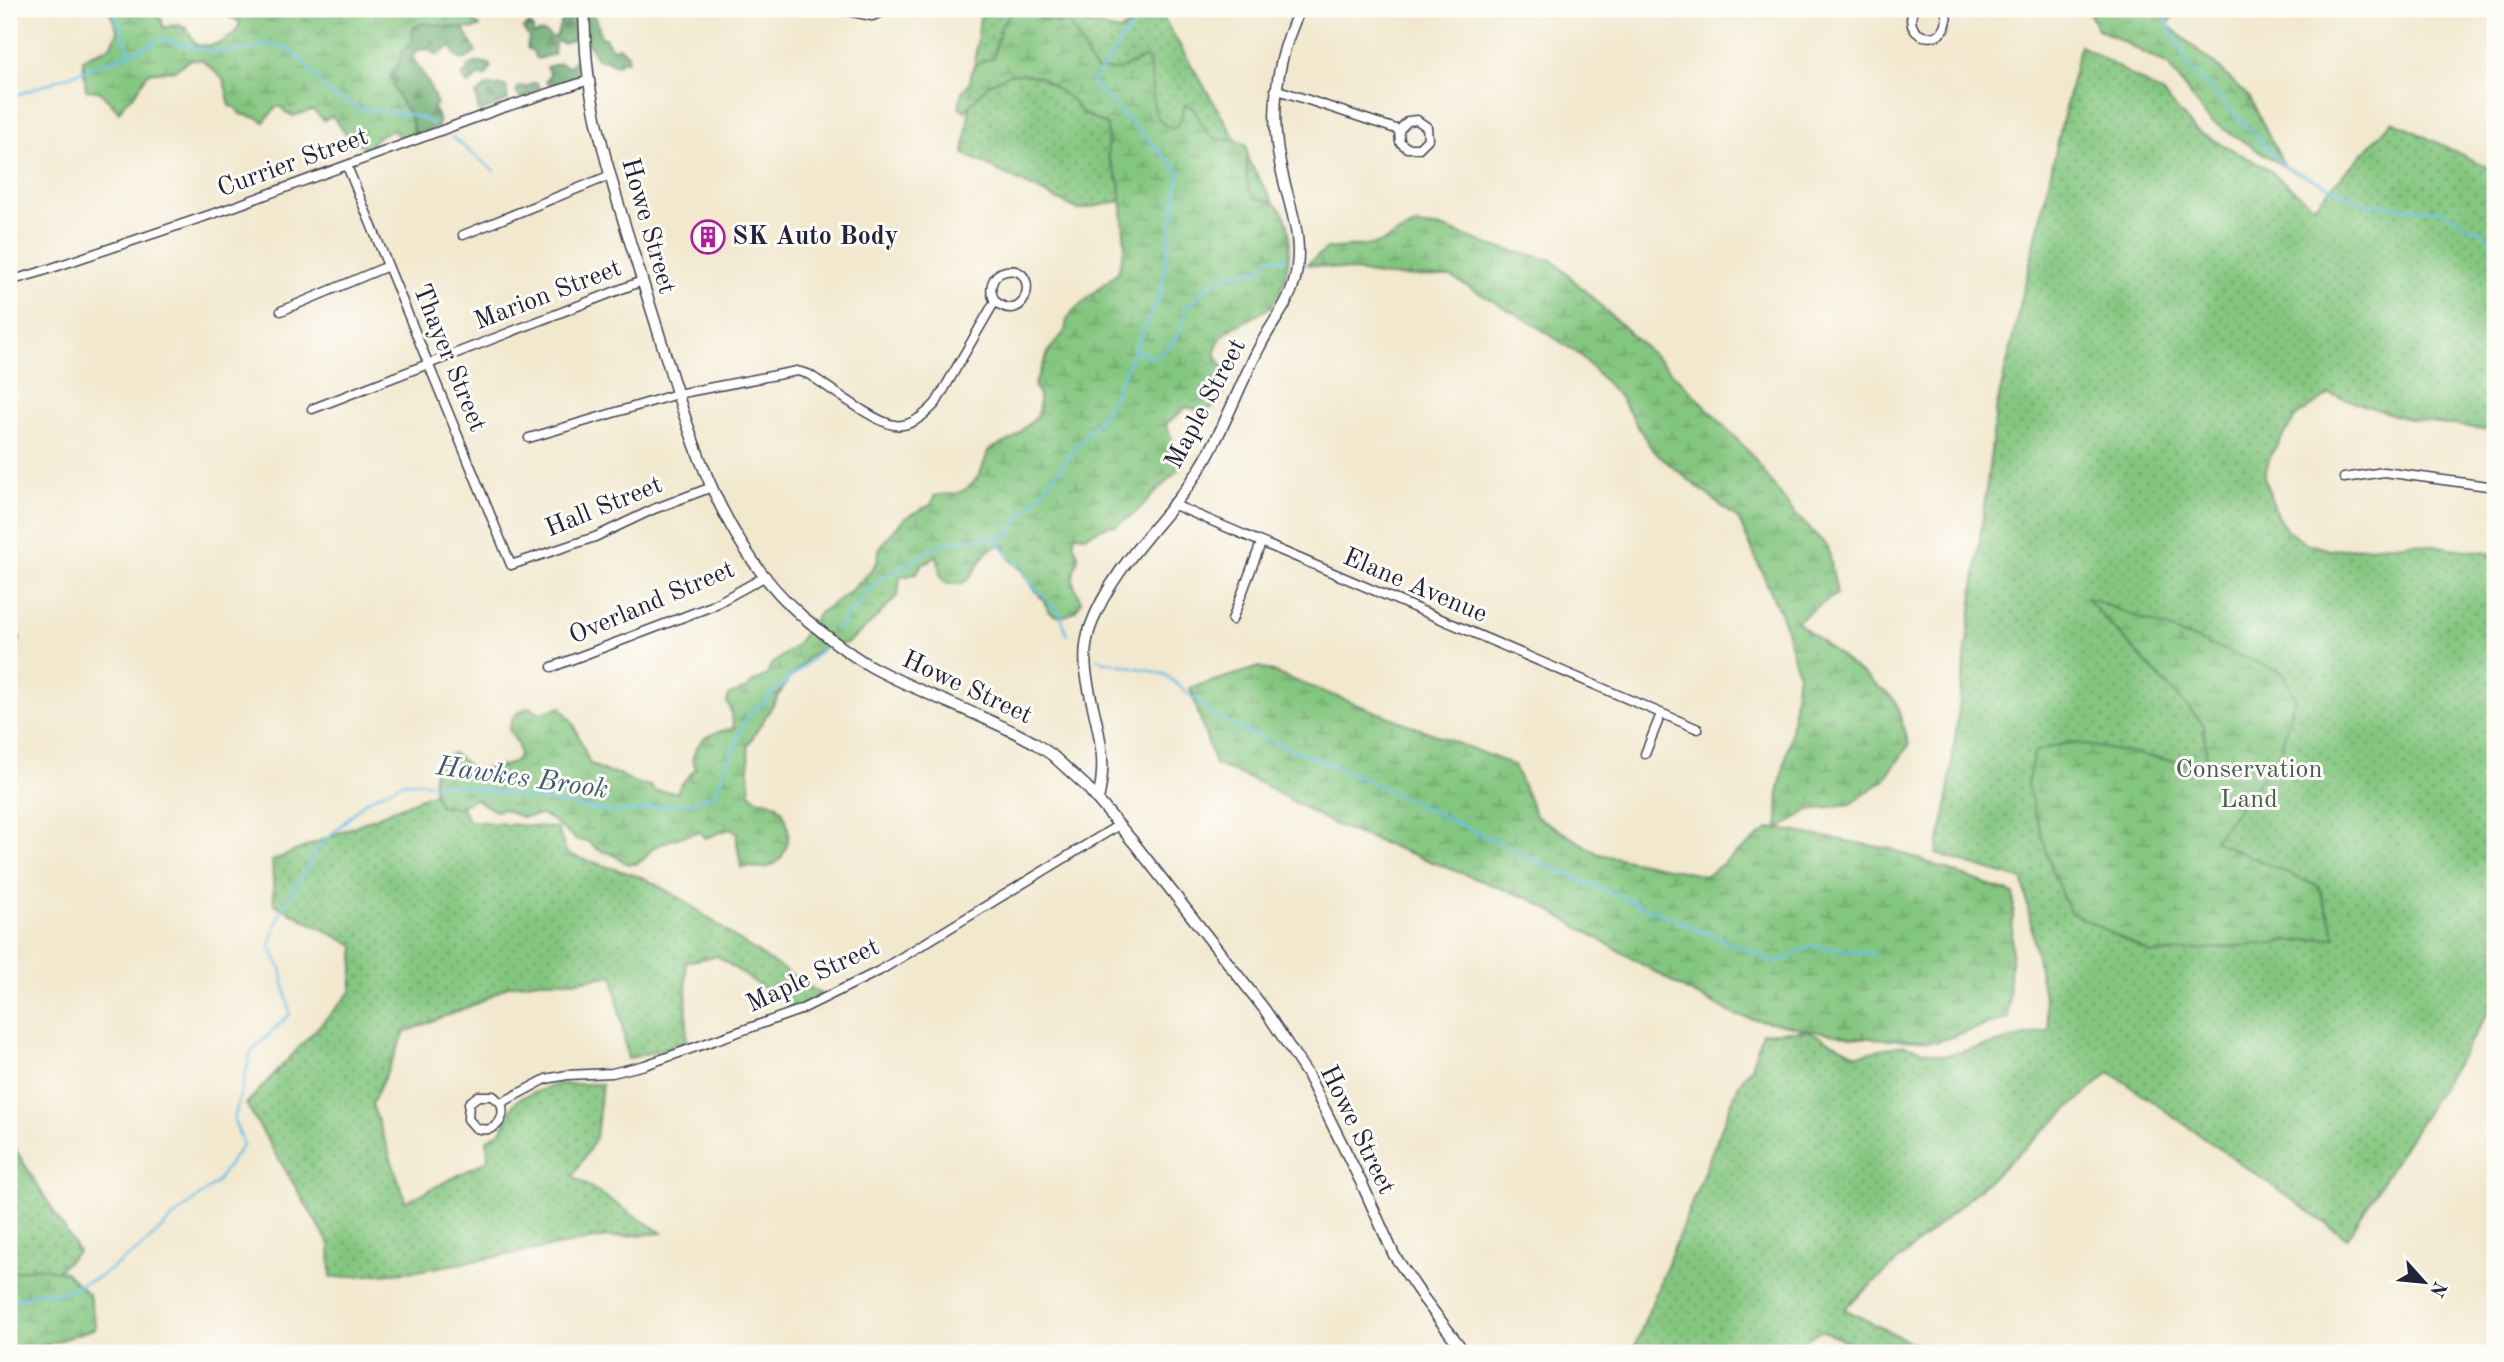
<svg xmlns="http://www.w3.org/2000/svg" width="2504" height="1362" font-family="'Old Standard TT',serif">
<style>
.grass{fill:url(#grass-dots);stroke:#52745d;stroke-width:2}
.forest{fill:url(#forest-firs);stroke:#466654;stroke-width:2}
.wetland{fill:url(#wetland-marsh);stroke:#52745d;stroke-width:2}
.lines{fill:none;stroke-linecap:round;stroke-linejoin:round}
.stream{stroke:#6dc0e9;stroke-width:2.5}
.minor-casing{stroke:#414051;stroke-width:11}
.tertiary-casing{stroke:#414051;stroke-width:13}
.minor{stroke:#fff;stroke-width:8}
.tertiary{stroke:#fff;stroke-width:10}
.labels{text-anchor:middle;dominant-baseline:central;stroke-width:6;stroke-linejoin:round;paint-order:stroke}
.street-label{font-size:26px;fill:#22223b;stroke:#fdfcf7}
.poi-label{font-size:26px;font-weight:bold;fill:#22223b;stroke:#fdfcf7;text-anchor:start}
.park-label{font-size:26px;fill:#445b53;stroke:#fdfcf7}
.water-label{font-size:28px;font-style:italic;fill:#3c5978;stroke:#fdfcf7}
</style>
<defs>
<pattern id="grass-dots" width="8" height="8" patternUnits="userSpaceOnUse" patternTransform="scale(1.75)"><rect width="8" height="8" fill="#83c67f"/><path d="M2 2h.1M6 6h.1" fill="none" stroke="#6ba069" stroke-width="1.8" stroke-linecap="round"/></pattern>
<pattern id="forest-firs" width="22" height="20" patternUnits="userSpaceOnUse" patternTransform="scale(1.75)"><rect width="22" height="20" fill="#6aab6e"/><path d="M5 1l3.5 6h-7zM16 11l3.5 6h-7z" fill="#578b5c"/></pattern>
<pattern id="wetland-marsh" width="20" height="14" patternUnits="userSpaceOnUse" patternTransform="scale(1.75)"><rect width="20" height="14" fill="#83c67f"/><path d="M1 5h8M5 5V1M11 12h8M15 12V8" fill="none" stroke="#6ba069"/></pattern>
</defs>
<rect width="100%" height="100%" fill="#fdfcf7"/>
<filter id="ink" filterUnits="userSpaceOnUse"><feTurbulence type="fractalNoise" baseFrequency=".0143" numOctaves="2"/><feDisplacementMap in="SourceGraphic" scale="14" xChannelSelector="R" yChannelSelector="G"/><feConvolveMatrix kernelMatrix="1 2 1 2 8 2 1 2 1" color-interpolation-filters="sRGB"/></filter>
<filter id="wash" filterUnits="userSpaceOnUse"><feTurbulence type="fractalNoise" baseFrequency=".00686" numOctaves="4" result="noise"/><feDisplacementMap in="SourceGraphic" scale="28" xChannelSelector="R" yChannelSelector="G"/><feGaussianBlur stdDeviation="1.57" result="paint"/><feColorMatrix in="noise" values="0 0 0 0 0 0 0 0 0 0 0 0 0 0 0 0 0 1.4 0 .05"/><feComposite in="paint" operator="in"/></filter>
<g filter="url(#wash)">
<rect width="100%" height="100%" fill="#f2e8ce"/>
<g class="grass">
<path d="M981,9C1029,9 1073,20 1120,31L1158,9L1278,210L1282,280L1271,308L1142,256L1125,200L1079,210L964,154Z"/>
<path d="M2080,45L2162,93L2195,130L2265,167L2314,206L2393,121L2495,171V431L2404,418L2330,394L2296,417L2271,454L2264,477L2277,515L2287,531L2306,543L2329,550L2416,543L2495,554V1002L2347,1238L2110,1072L1844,1309L1932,1353H1875L1821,1330L1784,1353H1632L1739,1084L1751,1067L1762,1033L1807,1030L1858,1055L1902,1045L1943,1056L2050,1030L2023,880L1936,854L1946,811L1996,411Z"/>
<path d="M9,625L20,639L9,668Z"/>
<path d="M438,791L459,798L468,821L557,828L567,854L644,878L682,899L740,941L822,995L793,1009L717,956L686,962L687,1042L628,1059L613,975L577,981H539L508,986L478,1003L405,1032L372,1104L406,1202L488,1160L487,1140L502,1130L513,1105L520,1098L557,1084H602L596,1138L573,1176L662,1233L601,1238L417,1271L331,1278L330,1245L246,1104L351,992L355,946L274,904L272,861Z"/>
<path d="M9,1139L78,1251L52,1276L9,1302Z"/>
</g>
<g class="forest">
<path d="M563,9C588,9 598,7 600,36L605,38L612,49L619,47L628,54V61L621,60L620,64L616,65L604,60L601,61L597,59L589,45L576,39L563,43L558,41L555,43L554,54L538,59L535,57L533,51L527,48L529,37L523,29L529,24L533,28V34L544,32L553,38L556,36L563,19L559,16Z"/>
<path d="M423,23L463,28L476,52C463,63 457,63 451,46L438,55L427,49L415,51L413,58L429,84L437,104L434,106L439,122L438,127L417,134L413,133L412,119L395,92L390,76L400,63L401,52L412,43L411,30Z"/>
<path d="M577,58L579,59C579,76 566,83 551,86L546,82L550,74L547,67L560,63L569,67Z"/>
<path d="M482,62L489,64L491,67L486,76H478L468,85L463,79V74L468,70L467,67L474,63Z"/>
<path d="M533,83H537L540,89L535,90L533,95L521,99L516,92L519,86L527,87Z"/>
<path d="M494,85L497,87L500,85L506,86L508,100L479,113L476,95L485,87Z"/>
</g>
<g class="wetland">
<path d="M108,9H142L161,18L164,28L174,25L175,28L180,24L182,28L186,27L196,45C214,47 228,43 239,27V21L228,16L226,9H263L265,12L281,14L289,12L292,9H477L469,10L468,13L473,21L480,26L474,29L423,23L413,27L412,43L401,52V60L390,76C393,81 393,86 395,92C403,109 411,109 413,133L417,134L403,141L394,131C383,131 373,139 369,149L352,141L332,116L324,120L313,110L293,116L285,112L281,107H276L264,122L258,118L240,114L236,108L230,106L224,80L202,60L191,59L175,70L148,73L133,97L125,102L119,112L99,91L86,90L83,60C98,46 107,59 118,31Z"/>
<path d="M1015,9H1034L1039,18L1059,23L1065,21C1080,33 1084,55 1096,70H1119L1146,57C1159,77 1142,123 1174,128L1180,122L1185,104C1198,107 1199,125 1209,134C1220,144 1232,137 1246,145C1252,170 1238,176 1255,198C1261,200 1270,200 1275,204C1300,221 1289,284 1272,304C1256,322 1227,322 1217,345C1212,356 1220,360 1224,369C1231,383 1219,411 1202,411C1198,411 1192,408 1187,407L1166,424L1176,452L1188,447V452L1179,469L1133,515L1115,526L1109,525L1085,536L1075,535L1073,544C1085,561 1072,564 1073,579C1073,586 1079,594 1081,602C1076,613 1061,623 1049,611C1046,607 1044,600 1040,596C1034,588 1024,578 1022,568C1009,564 1009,556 1004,545C971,546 981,597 943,581C937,572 941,563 936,555L927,563L922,564L916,574L900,577L898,595L869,625L847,643L826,646L808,658L789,679L748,745L750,793C760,805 768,796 778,806C794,823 792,858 768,867C759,870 750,865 741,868C740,856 736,846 737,834L732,828L706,838L700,832C691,833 659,843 653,848C646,855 643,864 631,864C621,863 619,857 612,854C608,852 604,853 601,851C589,845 592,840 577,840L549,818L541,815L521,817L504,809L495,811L475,799L456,808L439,805C430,784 430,763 453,753L474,770C499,765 538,770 509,730C511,717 517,712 530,707L541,713L561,707L574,725L590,764L609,773L620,774L633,782L650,786L655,791L677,792C681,782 689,777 696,768L692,760C699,735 711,733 734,728L730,708L727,702L729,695L746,689L754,681L767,675L770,666L795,646L819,613L848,593L867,575L877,562L880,546L905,518L932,504L934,496C942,493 949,496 958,493C977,486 983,469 988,451C996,445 1008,443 1015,437C1022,430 1029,423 1037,417C1039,406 1042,395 1034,386L1049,351L1065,331L1067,320L1073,311L1118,272L1125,246L1120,184L1108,157L1107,125L1082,113L1072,100L1040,77L1022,74H1009L989,84L965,111L959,108L962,91L970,83C969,67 978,61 993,58L1001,26Z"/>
<path d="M2087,9H2177L2168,25L2220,69L2250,98L2285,167L2209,120L2168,65L2098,29Z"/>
<path d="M1415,225L1444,228L1495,247L1552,260L1682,382L1751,454L1793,512L1828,547L1837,594L1796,621L1895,700L1909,745L1884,780L1851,804L1809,810L1779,829L1891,849L2014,894L2008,1018L1936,1042L1851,1037L1737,1016L1686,990L1532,900L1333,824L1260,783L1215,764L1190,688L1260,667L1514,765L1536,816L1599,854L1706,876L1770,828L1778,829L1779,789L1790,739L1798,673L1784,622L1739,520L1653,451L1619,396L1580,355L1535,325L1451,277L1386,276L1307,264L1327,249L1378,244Z"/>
<path d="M2085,597L2282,672L2295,697L2280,753L2214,841L2319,887L2336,937L2153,954L2070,912L2053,874L2027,785L2034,752L2070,742L2207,767L2204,725Z"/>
<path d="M32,1267L65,1272L89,1295L96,1328L22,1353H9V1274Z"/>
</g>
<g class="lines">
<g class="stream">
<path d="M2167,9L2168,25L2190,67L2285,167L2368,204L2442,211L2495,241"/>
<path d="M131,53L161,39L213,52L250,50L263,45L276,44L287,48L301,59L326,90L344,101L360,109L413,115L434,124"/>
<path d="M9,98L131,53L113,9"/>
<path d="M452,137L494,171"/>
<path d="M1134,350L1156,358C1176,342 1186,331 1184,306L1191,304C1205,281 1234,273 1259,270L1270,258L1286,259"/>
<path d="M995,538L1029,581L1061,615L1067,635"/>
<path d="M837,630L872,585L944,542L1007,536L1109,406L1161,293L1180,172L1092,83L1144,9"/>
<path d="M1097,658L1102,661L1148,670L1166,675L1214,715L1244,731L1345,770L1545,865L1777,963L1811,946L1875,954"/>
<path d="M9,1303L13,1300L42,1292L60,1293L99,1277L141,1248L178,1213L216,1183L243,1144L234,1120L251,1052L290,1014L281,969L270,946L279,915L317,849L366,801L404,782L456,785L615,813L695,802L715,793L747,717L826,646"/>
</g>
</g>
</g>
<g filter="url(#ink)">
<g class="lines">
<defs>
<g id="minor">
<path d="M838,9L872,16L890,9"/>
<path d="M1914,9C1898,43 1957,49 1945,9"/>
<path d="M1275,89L1399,130L1400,142L1407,148H1419L1428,139L1427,127L1417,120L1408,121L1399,130"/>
<path d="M347,166L511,565L595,537L654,509L712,487"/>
<path d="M463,235L611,175"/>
<path d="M9,281L37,273L233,207L497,110L589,80"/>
<path d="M281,311L388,266"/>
<path d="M312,409L642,281"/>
<path d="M529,438L677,394L797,371L808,374C828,386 874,422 894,425C911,428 926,414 936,403L995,301C1028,329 1041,264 1006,271C991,274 988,290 995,301"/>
<path d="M2344,478L2384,472L2495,487"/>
<path d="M1172,504L1698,729"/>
<path d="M1232,620L1261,543"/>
<path d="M552,667L712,606L766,576"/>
<path d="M1645,754L1661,714"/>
<path d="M501,1103L493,1096H478L469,1103L468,1119L476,1128C493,1134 507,1121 501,1103L546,1079L567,1075L612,1073L645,1065L800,1010L879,971L1119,825"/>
</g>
<g id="tertiary">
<path d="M584,9C585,38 586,69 592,98C605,167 628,235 649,302C684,411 711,537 802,616C824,634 846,652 870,666C923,695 981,713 1033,742L1052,755L1086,786L1134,843L1265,1010L1307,1074L1363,1186L1394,1255L1424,1299L1465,1353"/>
<path d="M1098,800C1102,782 1104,766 1101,748C1097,708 1076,668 1090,628C1108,576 1150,535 1183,493C1217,450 1234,396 1259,348C1270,325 1287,307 1294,283C1306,237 1288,206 1280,163C1269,109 1277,58 1300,9"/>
</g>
</defs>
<use href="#minor" class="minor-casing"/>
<use href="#tertiary" class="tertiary-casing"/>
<use href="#minor" class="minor"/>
<use href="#tertiary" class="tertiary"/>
</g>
</g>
<defs>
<symbol id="building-ring" viewBox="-11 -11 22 22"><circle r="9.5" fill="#fdfcf7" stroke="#b5179e" stroke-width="1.5"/><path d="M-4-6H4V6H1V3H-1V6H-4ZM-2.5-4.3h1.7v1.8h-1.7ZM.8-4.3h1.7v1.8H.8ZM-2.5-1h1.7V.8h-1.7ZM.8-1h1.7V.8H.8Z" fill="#b5179e"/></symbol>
</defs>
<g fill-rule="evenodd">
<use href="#building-ring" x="689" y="218" width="38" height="38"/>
</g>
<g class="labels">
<g class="street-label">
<text transform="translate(293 163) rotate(-20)">Currier Street</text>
<text transform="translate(648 226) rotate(74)">Howe Street</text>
<text transform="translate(548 295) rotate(-21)">Marion Street</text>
<text transform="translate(449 358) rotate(68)">Thayer Street</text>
<text transform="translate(1206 404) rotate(-62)">Maple Street</text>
<text transform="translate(604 507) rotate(-22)">Hall Street</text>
<text transform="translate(1415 586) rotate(23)">Elane Avenue</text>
<text transform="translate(652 603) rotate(-23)">Overland Street</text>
<text transform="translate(967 688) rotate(25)">Howe Street</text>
<text transform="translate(813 976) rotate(-25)">Maple Street</text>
<text transform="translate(1357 1130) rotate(64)">Howe Street</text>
</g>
<g class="poi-label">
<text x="732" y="237">SK Auto Body</text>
</g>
<g class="park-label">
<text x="2249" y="770">Conservation<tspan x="2249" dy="30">Land</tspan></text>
</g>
<g class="water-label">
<text transform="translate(522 779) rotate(8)">Hawkes Brook</text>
</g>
</g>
<rect width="2504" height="1362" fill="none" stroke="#fdfcf7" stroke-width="35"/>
<g transform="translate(2424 1282) rotate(117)" stroke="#fdfcf7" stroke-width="5" paint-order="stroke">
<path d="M0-5L12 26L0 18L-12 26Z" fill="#22223b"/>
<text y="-10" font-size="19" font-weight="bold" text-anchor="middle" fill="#22223b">N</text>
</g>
</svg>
